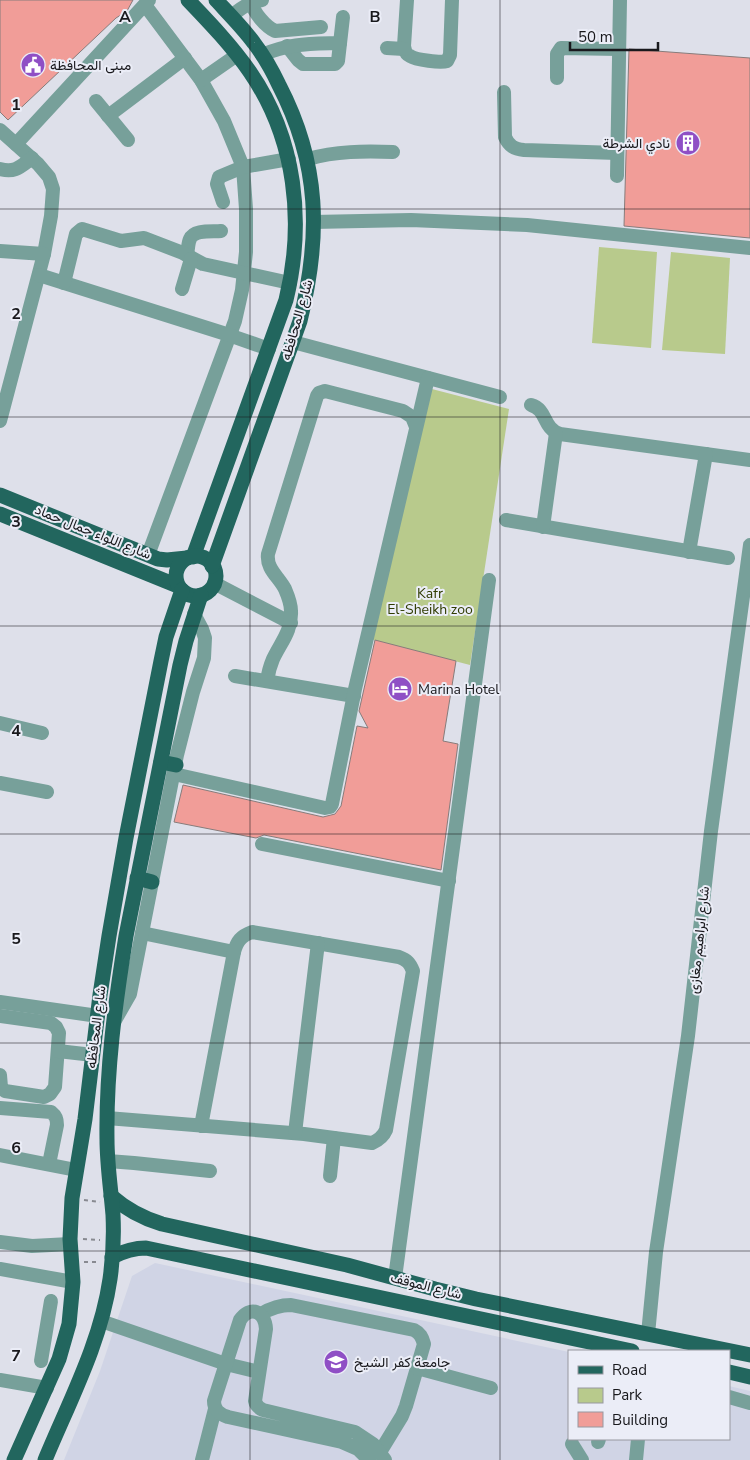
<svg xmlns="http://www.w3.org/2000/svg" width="750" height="1460" font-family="'Nunito Sans',Vazirmatn,sans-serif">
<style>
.built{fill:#d0d4e5}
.green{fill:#b8ca8c}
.building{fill:#f19d98;stroke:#877c7b}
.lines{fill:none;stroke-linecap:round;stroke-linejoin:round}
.path{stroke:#888a91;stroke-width:2;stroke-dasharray:4 4;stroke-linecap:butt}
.minor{stroke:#77a09a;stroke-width:14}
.major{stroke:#22665e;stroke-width:15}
.grid{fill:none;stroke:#19191d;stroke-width:1;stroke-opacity:0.55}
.labels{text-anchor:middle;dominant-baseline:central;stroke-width:4;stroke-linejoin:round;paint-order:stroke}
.poi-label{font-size:14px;fill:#19191d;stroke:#ebedf7;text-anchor:start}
.street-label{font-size:14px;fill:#19191d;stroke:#ebedf7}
.park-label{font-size:14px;fill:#303c02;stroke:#ebedf7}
.grid-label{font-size:16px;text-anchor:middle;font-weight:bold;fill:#19191d;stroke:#ebedf7;stroke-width:4;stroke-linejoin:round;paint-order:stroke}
</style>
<rect width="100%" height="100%" fill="#dee0ea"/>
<path class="built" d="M155,1263L569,1352V1439H729V1386L750,1391V1460H64L100,1371L132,1276Z"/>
<g class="green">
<path d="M599,247L657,252L651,348L592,343Z"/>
<path d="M671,252L730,258L725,354L662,350Z"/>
<path d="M428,388L509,409L470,665L370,639Z"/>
</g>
<g class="building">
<path d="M0,0H133L127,11L116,18L8,120L0,112Z"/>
<path d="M629,49L750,58V238L624,226Z"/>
<path d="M375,640L456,661L443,741L458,744L441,870L264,835L256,838L174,822L183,785L323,817L335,814L341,806L357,726L368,728L359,711Z"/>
</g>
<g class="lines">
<g class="path">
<path d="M84,1200L100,1202"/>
<path d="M83,1239L100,1240"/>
<path d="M84,1262H99"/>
</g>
<g class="minor">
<path d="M407,0L404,46C405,50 405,54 410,56C416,60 441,63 447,61L450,55L452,0"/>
<path d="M251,2C254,13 265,26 275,31L321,27"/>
<path d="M145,5L201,80L224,121L243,167L246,209V252L242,290L235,321L148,555"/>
<path d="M231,16C242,8 249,2 262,0"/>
<path d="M287,46L298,60L303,64H335L338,61L343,17"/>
<path d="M387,48L404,49"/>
<path d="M262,55C290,43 310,44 340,43"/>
<path d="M557,78V54L561,48L619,49"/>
<path d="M201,80L237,55"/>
<path d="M504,92L505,137C509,146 514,149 524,150L617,153"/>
<path d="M96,101L128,140"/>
<path d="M108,116L185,58"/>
<path d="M0,130L38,164L49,177L53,189L51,216L44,254L0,421"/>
<path d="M16,144L149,0"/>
<path d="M308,159C336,151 364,151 393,152"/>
<path d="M0,169C15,173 20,167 32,158"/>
<path d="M617,176L620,0"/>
<path d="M223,202L217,184L219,177L243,167L289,159"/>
<path d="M313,222L411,220L527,225L750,248"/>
<path d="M0,251L44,254"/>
<path d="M187,255C188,250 188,243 190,239C194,229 213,232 221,231"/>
<path d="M39,275L223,333L269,349"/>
<path d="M64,283L76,234L82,229L121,241L144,238L183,253L203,264L290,283"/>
<path d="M182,289L191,259"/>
<path d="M293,342L500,397"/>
<path d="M531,405C548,410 542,428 560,434L750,460"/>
<path d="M506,520L728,558"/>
<path d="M543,527L556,433"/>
<path d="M689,552L706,454"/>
<path d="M214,583L291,623"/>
<path d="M235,676L354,696"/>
<path d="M267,681C268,674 270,666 273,659C281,642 292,631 291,611C291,604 288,596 285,589C279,577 266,569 268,554L317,396L319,393L325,391L403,411L412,417L416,427"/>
<path d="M0,723L42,733"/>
<path d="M174,774L325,808L330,807L332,804L355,689L428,378"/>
<path d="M0,783L47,792"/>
<path d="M262,844L449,881"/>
<path d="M142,933L234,952"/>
<path d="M0,1002L98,1016"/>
<path d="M0,1016L51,1023L56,1027L59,1033L55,1087L50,1094L44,1097L5,1091L1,1087L0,1075"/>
<path d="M114,1022L130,994L177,755L193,692L204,658L205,638L202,629L194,614"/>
<path d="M58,1051L93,1055"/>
<path d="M0,1108L51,1112C56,1116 57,1119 57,1125L49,1164"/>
<path d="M107,1118L304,1134L372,1143C379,1140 383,1137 386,1130L413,971C410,963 407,960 399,957L252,932C241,936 237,941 234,952L201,1126"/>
<path d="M295,1133L318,943"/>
<path d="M0,1155L76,1170"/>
<path d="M108,1161L134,1163L210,1171"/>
<path d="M330,1176L334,1138"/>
<path d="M0,1242L32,1246L70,1244"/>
<path d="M0,1269L73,1282"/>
<path d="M395,1278L489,580"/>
<path d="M261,1314C271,1308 279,1305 291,1305L414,1330C420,1333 422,1337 424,1344L406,1406L402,1416L380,1452"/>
<path d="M101,1321L226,1364L259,1372"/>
<path d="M648,1334L656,1252L688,1036L711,831L750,545"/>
<path d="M41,1361L51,1301"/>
<path d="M417,1368L491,1388"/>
<path d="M0,1380L47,1388"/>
<path d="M729,1397L750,1403"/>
<path d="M598,1442L599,1439"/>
<path d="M572,1444L582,1460"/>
<path d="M202,1460L215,1409"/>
<path d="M369,1460L358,1449L342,1442L228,1417C219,1414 214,1410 214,1401L240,1320C250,1305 265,1311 266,1329L255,1401C256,1406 259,1408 263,1410L355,1432L373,1444L385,1460"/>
<path d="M636,1460L638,1439"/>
</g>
<g class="major">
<path d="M188,0C210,23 232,46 250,72C296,139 305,222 286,300L193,557"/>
<path d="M0,495L158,559L167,560L187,558"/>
<path d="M0,514L178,586"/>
<circle cx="196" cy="576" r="20"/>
<path d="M212,566L300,321C321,236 320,164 279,85C272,70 264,56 254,43C243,28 229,14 216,0"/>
<path d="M161,762L176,765"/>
<path d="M137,878L152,882"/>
<path d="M111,1196C127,1210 142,1218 162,1224L347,1265L435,1289L476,1299L750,1355"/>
<path d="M112,1257C124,1251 133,1248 146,1248L632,1351"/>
<path d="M729,1372L750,1377"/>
<path d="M14,1460L59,1359L69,1324L73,1282L70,1239L72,1198L85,1119L100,995L109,936L126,838L161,661L166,637L182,590"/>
<path d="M45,1460C69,1402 101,1342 110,1279C113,1258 114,1236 113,1215C111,1190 107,1165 107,1139C106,1071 115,1004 126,936L180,665L186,641L201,595"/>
</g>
</g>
<path class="grid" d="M250,0V1460M500,0V1460M0,209H750M0,417H750M0,626H750M0,834H750M0,1043H750M0,1251H750"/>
<defs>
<symbol id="civic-disc" viewBox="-11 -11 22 22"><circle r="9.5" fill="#8f4fc5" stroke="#ebedf7"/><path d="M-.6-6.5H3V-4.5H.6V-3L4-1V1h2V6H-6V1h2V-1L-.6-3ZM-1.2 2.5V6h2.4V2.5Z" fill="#fff"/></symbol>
<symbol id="building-disc" viewBox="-11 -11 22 22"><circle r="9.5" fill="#8f4fc5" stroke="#ebedf7"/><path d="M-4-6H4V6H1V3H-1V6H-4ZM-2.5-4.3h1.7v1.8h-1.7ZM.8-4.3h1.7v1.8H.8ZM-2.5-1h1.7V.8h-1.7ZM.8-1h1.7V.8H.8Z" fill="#fff"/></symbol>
<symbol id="hotel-disc" viewBox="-11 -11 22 22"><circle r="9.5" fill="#8f4fc5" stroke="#ebedf7"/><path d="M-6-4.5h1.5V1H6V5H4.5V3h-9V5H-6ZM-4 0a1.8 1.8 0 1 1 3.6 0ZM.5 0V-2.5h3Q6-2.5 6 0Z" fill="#fff"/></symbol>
<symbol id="university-disc" viewBox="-11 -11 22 22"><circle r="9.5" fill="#8f4fc5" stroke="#ebedf7"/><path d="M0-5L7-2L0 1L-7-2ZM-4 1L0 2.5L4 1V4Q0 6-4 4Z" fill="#fff"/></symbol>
</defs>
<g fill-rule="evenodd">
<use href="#civic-disc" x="19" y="51" width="28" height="28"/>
<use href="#building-disc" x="674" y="129" width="28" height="28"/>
<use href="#hotel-disc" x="386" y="675" width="28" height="28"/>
<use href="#university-disc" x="322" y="1348" width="28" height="28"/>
</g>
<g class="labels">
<g class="poi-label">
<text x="50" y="65">مبنى المحافظة</text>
<text x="670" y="143" text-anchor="end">نادي الشرطة</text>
<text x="418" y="689">Marina Hotel</text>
<text x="354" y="1362">جامعة كفر الشيخ</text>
</g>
<g class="street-label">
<text transform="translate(297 320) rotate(-74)">شارع المحافظه</text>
<text transform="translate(93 532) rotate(22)">شارع اللواء جمال حماد</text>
<text transform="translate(699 940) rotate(-84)">شارع ابراهيم مغازى</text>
<text transform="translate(96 1027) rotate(-83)">شارع المحافظه</text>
<text transform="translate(426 1286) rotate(14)">شارع الموقف</text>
</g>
<g class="park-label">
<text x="430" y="593">Kafr<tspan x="430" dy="16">El-Sheikh zoo</tspan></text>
</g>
</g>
<g class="grid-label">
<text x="125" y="22">A</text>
<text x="375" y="22">B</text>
<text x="16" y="110">1</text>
<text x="16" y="319">2</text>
<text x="16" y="527">3</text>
<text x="16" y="736">4</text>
<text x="16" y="944">5</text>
<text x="16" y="1153">6</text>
<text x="16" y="1361">7</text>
</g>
<rect x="568" y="1350" width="162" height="90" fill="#ebedf7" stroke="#9798a0"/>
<rect x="578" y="1366" width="25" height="8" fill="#22665e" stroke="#9798a0"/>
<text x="612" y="1375" font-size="15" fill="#19191d">Road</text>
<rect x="578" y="1388" width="25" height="15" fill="#b8ca8c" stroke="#9798a0"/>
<text x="612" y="1400" font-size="15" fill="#19191d">Park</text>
<rect x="578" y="1412" width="25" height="15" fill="#f19d98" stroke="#9798a0"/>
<text x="612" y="1425" font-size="15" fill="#19191d">Building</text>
<path d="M570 42v8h88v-8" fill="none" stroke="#19191d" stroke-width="2.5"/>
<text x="578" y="42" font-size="15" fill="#19191d" stroke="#ebedf7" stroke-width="4" paint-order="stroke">50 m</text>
</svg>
